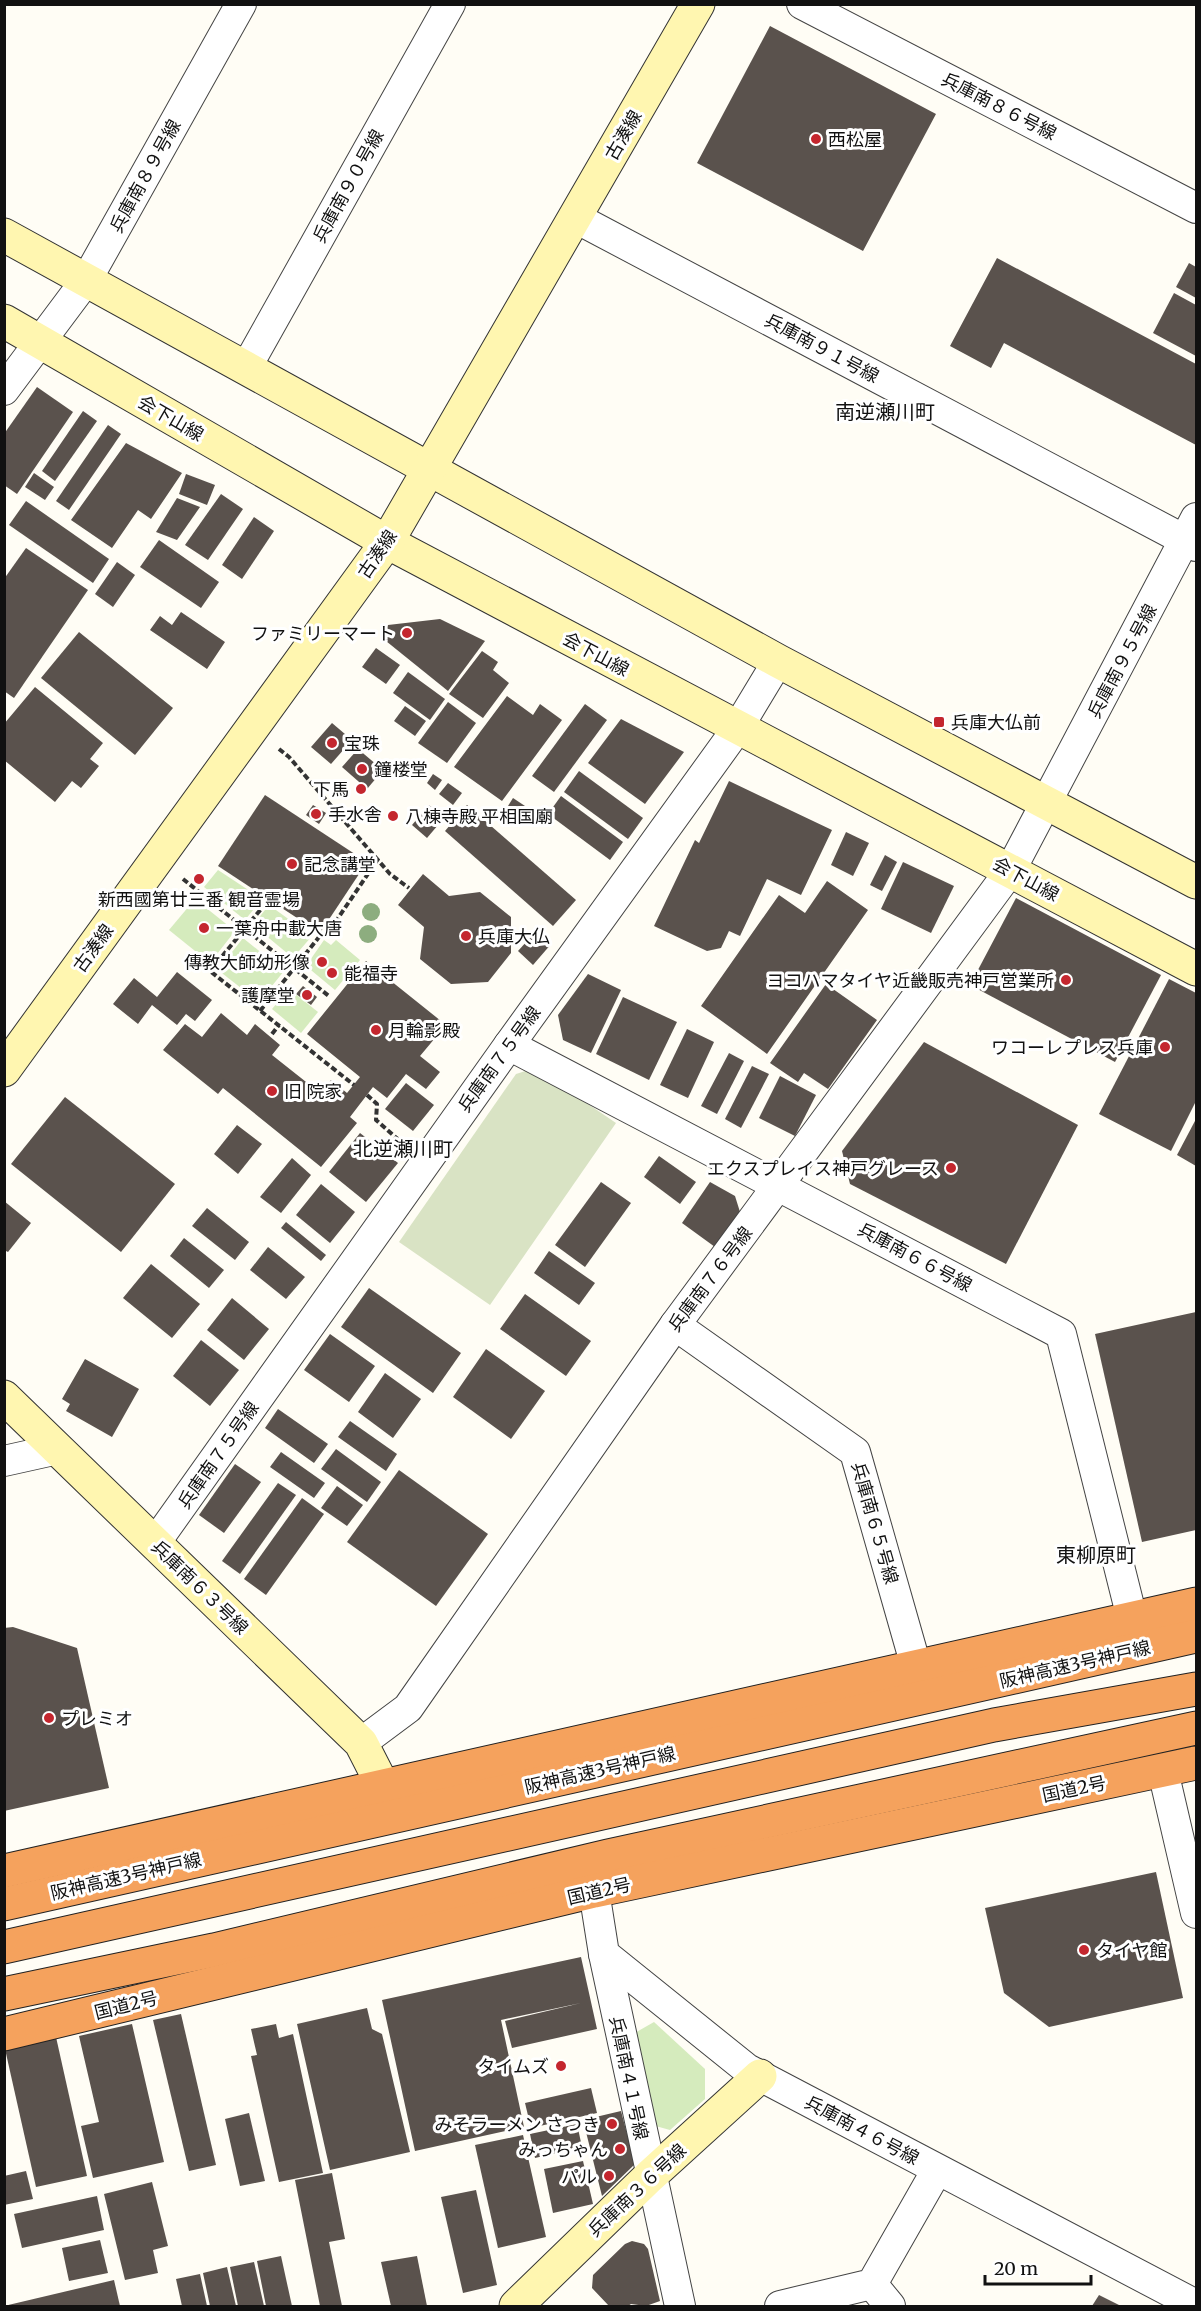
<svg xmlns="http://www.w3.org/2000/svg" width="1201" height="2311" font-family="Merriweather,'Noto Sans JP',serif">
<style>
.green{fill:#d5ebbd}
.cemetery{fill:#d9e3c4}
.building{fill:#5a524d}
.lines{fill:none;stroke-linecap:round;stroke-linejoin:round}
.street-casing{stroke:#444;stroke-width:32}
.secondary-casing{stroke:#333;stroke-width:35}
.highway-casing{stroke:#222;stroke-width:35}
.path{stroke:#333;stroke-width:4;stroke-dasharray:6 3;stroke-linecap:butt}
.street{stroke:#fff;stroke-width:30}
.secondary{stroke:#fff6b0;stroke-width:33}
.highway{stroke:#f5a25d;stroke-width:33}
.tree{fill:#8dad7f}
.poi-dot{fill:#c4262e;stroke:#fff;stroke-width:2}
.labels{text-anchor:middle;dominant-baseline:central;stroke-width:6;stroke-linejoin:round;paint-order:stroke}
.street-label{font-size:18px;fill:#111;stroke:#fff}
.poi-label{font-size:18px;fill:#111;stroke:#fff;text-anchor:start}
.neighbourhood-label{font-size:20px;fill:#111;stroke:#fff}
</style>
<rect width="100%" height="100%" fill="#fffdf5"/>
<g class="green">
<path d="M218,870L262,899L245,920L204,887Z"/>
<path d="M195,899L235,931L210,963L169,930Z"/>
<path d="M269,905L312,936L293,958L253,925Z"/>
<path d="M243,938L284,971L259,1002L218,970Z"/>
<path d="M324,940L331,945L336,940L360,960L335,990L306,966Z"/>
<path d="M289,989L318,1012L301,1033L272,1009Z"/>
<path d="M654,2022L705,2069V2099L670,2130L652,2125L633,2034Z"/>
</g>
<path class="cemetery" d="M535,1068L616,1123L490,1305L399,1242L516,1074Z"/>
<g class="building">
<path d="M770,26L936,114L863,251L697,163Z"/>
<path d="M997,258L1196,364V445L1004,343L991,368L950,346Z"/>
<path d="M1189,263L1196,267V298L1176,287Z"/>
<path d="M1174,293L1196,305V356L1153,333Z"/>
<path d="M37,387L73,412L17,494L4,485V434Z"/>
<path d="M83,411L97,421L55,481L42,471Z"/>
<path d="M108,425L121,434L69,510L56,501Z"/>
<path d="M126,443L182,473L151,519L138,510L112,548L71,520Z"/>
<path d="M34,473L54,487L45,500L25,487Z"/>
<path d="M186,474L215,485L207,505L179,494Z"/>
<path d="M221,494L243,509L208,560L185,545Z"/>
<path d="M177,498L200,507L177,540L156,532Z"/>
<path d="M26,501L109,559L93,583L9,525Z"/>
<path d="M254,517L274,531L242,579L222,565Z"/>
<path d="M159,540L219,582L201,608L140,567Z"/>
<path d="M26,548L88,590L14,698L4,691V579Z"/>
<path d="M117,562L135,575L113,607L95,594Z"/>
<path d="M181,612L225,642L207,669L150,630L160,616L172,625Z"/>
<path d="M440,619L485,641L448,691L381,637L388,625Z"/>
<path d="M79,632L173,708L135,755L41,678Z"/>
<path d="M376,648L400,665L386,684L362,667Z"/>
<path d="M482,651L498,662L493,670L509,683L483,718L449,694Z"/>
<path d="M408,672L445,699L430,720L393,693Z"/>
<path d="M35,687L103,743L90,759L99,766L81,788L72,781L55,802L4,760V724Z"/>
<path d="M507,696L533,715L540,704L562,720L502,801L454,767Z"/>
<path d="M448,702L476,723L447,763L418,743Z"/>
<path d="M585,704L607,720L554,792L532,776Z"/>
<path d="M405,706L426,721L415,736L394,721Z"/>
<path d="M621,719L684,752L645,804L588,763Z"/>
<path d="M332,723L352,740L331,764L311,747Z"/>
<path d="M358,749L383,770L367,789L342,767Z"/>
<path d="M579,771L643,818L628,839L564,792Z"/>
<path d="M433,774L442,780L435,790L427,783Z"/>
<path d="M729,781L832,830L801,895L767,879L740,936L729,931L721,948L707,951L654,926L695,840L699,843Z"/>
<path d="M448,783L462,793L453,805L439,794Z"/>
<path d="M265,795L367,862L320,933L218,866Z"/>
<path d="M561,796L623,842L610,860L548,814Z"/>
<path d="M513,798L525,806L519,814L508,806Z"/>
<path d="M313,805L326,813L319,824L306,815Z"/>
<path d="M429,805L444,818L427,838L412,825Z"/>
<path d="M467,805L576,900L553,926L445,831Z"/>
<path d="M846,832L869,843L853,876L831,865Z"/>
<path d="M885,855L897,862L882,891L870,885Z"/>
<path d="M903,862L954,886L931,933L881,909Z"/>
<path d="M423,874L449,896L480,892L511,917V953L488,982L451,984L420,959L424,927L398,905Z"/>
<path d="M827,881L868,910L767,1054L701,1006L779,895L805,913Z"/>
<path d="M1016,898L1161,975L1115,1062L970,985Z"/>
<path d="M537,930L552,943L533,965L518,951Z"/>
<path d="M366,961L446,1025L420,1056L440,1072L426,1089L406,1074L387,1098L373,1087L350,1117L357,1123L321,1167L223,1088L218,1094L163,1050L185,1024L202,1037L221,1013L247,1035L255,1024L280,1045L272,1055L320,1093L331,1080L347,1093L360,1077L307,1034Z"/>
<path d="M177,972L212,1000L195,1021L186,1014L177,1025L152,1005L138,1024L113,1004L134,978L157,997Z"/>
<path d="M588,974L621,990L591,1053L563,1040L558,1015Z"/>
<path d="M1169,979L1196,993V1101L1171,1151L1099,1114Z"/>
<path d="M826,984L877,1020L828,1089L804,1073L798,1082L770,1063Z"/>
<path d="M303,986L317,997L311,1005L296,994Z"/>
<path d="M623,997L677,1022L649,1080L596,1054Z"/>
<path d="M687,1029L714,1042L688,1098L660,1085Z"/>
<path d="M924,1042L1078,1125L1006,1264L850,1184L842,1151Z"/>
<path d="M729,1053L744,1061L717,1114L701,1106Z"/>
<path d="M752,1066L769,1074L741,1128L725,1119Z"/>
<path d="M780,1076L816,1095L795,1136L759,1118Z"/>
<path d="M406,1083L434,1105L413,1131L385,1109Z"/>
<path d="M65,1097L175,1184L121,1252L11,1164Z"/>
<path d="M1196,1119V1166L1177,1155Z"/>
<path d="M237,1125L262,1144L238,1174L214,1154Z"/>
<path d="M360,1133L398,1163L366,1202L329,1172Z"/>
<path d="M659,1156L696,1182L680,1204L644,1177Z"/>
<path d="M292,1158L311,1175L281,1213L260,1197Z"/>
<path d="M601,1182L631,1203L585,1267L555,1245Z"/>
<path d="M710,1182L735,1196L740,1212L715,1247L682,1223Z"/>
<path d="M321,1184L355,1212L330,1243L296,1215Z"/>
<path d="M4,1201L31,1223L8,1252L4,1250Z"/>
<path d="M207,1208L249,1242L235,1260L192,1226Z"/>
<path d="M286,1222L326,1255L321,1261L281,1228Z"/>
<path d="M184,1238L224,1270L209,1288L170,1256Z"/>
<path d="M268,1247L305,1277L286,1299L250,1270Z"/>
<path d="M549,1251L595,1283L579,1305L534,1273Z"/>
<path d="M151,1264L200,1304L172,1338L123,1298Z"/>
<path d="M369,1288L461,1353L433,1393L341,1327Z"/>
<path d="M525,1294L591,1341L566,1376L500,1329Z"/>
<path d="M232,1298L269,1329L244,1360L207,1330Z"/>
<path d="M1196,1312V1530L1142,1542L1095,1334Z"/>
<path d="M330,1334L375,1366L349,1402L304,1370Z"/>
<path d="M201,1340L239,1370L210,1406L173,1376Z"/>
<path d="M486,1349L545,1391L511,1439L453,1397Z"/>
<path d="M85,1359L139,1389L112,1437L66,1411L70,1404L62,1399Z"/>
<path d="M385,1373L421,1399L393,1438L358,1412Z"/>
<path d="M278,1409L328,1444L314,1463L265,1428Z"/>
<path d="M350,1421L397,1454L386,1471L338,1437Z"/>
<path d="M336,1449L381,1482L367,1502L321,1469Z"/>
<path d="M281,1452L325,1483L314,1498L270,1467Z"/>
<path d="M235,1464L261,1482L224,1533L199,1515Z"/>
<path d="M399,1470L488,1534L436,1606L347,1542Z"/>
<path d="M278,1483L296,1495L240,1574L222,1561Z"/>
<path d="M337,1486L363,1505L347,1526L321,1508Z"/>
<path d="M302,1498L324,1514L266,1595L244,1579Z"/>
<path d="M13,1627L77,1648L109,1788L4,1811V1628Z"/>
<path d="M1156,1872L1183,1998L1049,2027L1004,1993L985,1908Z"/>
<path d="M581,1957L597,2029L512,2048L505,2021L581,2003L501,2020L524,2127L415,2151L382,2000Z"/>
<path d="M367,2008L372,2029L382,2034L410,2152L330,2170L297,2024Z"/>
<path d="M181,2014L216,2165L189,2171L153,2020Z"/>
<path d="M132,2024L164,2162L93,2178L81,2126L99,2122L79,2036Z"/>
<path d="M276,2024L279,2038L293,2034L323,2173L279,2182L251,2056L257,2055L251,2029Z"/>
<path d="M56,2037L87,2176L36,2187L5,2049Z"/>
<path d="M591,2088L597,2113L531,2128L525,2103Z"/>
<path d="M621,2111L635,2164L602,2196L583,2120Z"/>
<path d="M249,2113L265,2181L240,2186L225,2119Z"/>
<path d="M577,2124L582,2147L535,2158L530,2134Z"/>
<path d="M523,2135L546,2237L498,2248L475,2145Z"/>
<path d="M583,2161L593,2204L553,2213L544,2169Z"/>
<path d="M26,2171L33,2199L4,2205V2176Z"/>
<path d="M332,2173L345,2239L329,2242L342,2306H320L295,2180Z"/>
<path d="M152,2182L168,2246L153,2250L158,2273L125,2280L104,2194Z"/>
<path d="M476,2190L497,2285L463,2293L441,2197Z"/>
<path d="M97,2196L104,2230L22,2248L14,2214Z"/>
<path d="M100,2240L108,2273L69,2281L62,2248Z"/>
<path d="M632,2241L644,2244L648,2249L660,2301L646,2306L631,2304L628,2306H609L592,2288L593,2275L625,2244Z"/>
<path d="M281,2256L292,2306H266L257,2261Z"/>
<path d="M417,2256L427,2306H391L381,2262Z"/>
<path d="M254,2262L264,2306H238L230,2267Z"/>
<path d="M227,2267L236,2306H210L203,2273Z"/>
<path d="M200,2274L207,2306H182L176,2279Z"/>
<path d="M114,2280L120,2306H4Z"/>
<path d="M1099,2295L1121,2306H1092Z"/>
</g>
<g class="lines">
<defs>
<g id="street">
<path d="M802,4L1196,208"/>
<path d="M576,218L1196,546"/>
<path d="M246,368L450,4"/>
<path d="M4,390L87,279L241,4"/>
<path d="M509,1045L1061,1334L1132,1618"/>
<path d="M675,1325L855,1452L916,1666"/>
<path d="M4,1461L58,1449"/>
<path d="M155,1543L509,1045L737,729L778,661"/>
<path d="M361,1743L408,1708L675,1325L1010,871L1196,518"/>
<path d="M1163,1771L1196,1913"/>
<path d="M594,1891L604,1954L747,2069L1196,2305"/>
<path d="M604,1954L680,2306"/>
<path d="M872,2284L890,2306"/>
<path d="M780,2306L872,2284L937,2170"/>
</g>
<g id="secondary">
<path d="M4,235L778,661L1196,882"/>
<path d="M4,321L387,542L1196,969"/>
<path d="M4,1070L387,542L698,4"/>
<path d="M4,1397L361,1743L383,1786"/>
<path d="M516,2306L650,2176L760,2076"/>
</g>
<g id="highway">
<path d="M4,1871L1196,1604"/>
<path d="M4,1904L1196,1636"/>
<path d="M4,1947L994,1725L1196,1689"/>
<path d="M4,1994L214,1950L608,1856L1196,1728"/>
<path d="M4,2034L594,1891L1196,1763"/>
</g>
</defs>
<use href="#street" class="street-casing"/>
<use href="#secondary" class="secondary-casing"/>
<use href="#highway" class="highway-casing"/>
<g class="path">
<path d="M279,749L289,757L390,874L409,888"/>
<path d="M183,879L330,997"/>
<path d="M266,903L210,971L354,1085"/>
<path d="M260,1011L319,937L328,933L378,859"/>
<path d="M272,1034L279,1025"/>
<path d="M367,1095L377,1104L376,1120L400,1141"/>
</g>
<use href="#street" class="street"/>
<use href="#secondary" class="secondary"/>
<use href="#highway" class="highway"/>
</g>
<g class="tree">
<circle cx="371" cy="912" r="9"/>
<circle cx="368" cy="934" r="9"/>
</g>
<g class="poi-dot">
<circle cx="816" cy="139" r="6"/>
<circle cx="407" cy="633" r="6"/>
<rect x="933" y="716" width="12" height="12" rx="3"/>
<circle cx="332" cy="743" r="6"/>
<circle cx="362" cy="769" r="6"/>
<circle cx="361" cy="789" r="6"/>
<circle cx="316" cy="814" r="6"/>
<circle cx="393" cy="816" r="6"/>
<circle cx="292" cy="864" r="6"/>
<circle cx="199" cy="879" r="6"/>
<circle cx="204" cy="928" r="6"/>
<circle cx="466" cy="936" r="6"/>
<circle cx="322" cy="962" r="6"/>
<circle cx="332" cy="973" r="6"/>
<circle cx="1066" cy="980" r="6"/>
<circle cx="307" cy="995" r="6"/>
<circle cx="376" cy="1030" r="6"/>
<circle cx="1165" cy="1047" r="6"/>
<circle cx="272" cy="1091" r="6"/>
<circle cx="951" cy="1168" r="6"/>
<circle cx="49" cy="1718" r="6"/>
<circle cx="1084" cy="1950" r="6"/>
<circle cx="561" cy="2066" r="6"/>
<circle cx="612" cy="2124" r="6"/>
<circle cx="620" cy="2149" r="6"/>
<circle cx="609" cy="2176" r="6"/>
</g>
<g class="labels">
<g class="street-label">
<text transform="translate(999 106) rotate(27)">兵庫南８６号線</text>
<text transform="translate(623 135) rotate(-60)">古湊線</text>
<text transform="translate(145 176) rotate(-61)">兵庫南８９号線</text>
<text transform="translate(348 186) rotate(-61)">兵庫南９０号線</text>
<text transform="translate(822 348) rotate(28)">兵庫南９１号線</text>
<text transform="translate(171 418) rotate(30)">会下山線</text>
<text transform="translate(377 554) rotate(-56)">古湊線</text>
<text transform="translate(596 654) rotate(28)">会下山線</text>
<text transform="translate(1122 661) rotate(-62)">兵庫南９５号線</text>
<text transform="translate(1026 879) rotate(28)">会下山線</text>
<text transform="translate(93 948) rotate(-54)">古湊線</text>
<text transform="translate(499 1059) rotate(-54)">兵庫南７５号線</text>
<text transform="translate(915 1257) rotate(28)">兵庫南６６号線</text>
<text transform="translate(710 1279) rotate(-53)">兵庫南７６号線</text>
<text transform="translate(218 1455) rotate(-55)">兵庫南７５号線</text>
<text transform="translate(875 1523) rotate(74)">兵庫南６５号線</text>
<text transform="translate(200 1587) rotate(44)">兵庫南６３号線</text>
<text transform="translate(1075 1664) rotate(-13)">阪神高速3号神戸線</text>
<text transform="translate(600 1770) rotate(-13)">阪神高速3号神戸線</text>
<text transform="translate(1074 1789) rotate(-12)">国道2号</text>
<text transform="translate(126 1876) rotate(-13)">阪神高速3号神戸線</text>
<text transform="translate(599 1891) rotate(-13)">国道2号</text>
<text transform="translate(126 2005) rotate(-14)">国道2号</text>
<text transform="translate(629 2078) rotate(78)">兵庫南４１号線</text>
<text transform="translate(862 2130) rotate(28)">兵庫南４６号線</text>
<text transform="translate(637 2190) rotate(-43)">兵庫南３６号線</text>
</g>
<g class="poi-label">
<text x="828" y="139">西松屋</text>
<text x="395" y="633" text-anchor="end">ファミリーマート</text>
<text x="951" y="722">兵庫大仏前</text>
<text x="344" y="743">宝珠</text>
<text x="374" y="769">鐘楼堂</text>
<text x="349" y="789" text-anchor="end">下馬</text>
<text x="328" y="814">手水舎</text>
<text x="405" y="816">八棟寺殿 平相国廟</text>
<text x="304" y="864">記念講堂</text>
<text x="199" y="899" text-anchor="middle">新西國第廿三番 観音霊場</text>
<text x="216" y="928">一葉舟中載大唐</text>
<text x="478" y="936">兵庫大仏</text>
<text x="310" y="962" text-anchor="end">傳教大師幼形像</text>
<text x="344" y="973">能福寺</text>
<text x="1054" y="980" text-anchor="end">ヨコハマタイヤ近畿販売神戸営業所</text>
<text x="295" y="995" text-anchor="end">護摩堂</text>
<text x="388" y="1030">月輪影殿</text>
<text x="1153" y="1047" text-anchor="end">ワコーレプレス兵庫</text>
<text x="284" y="1091">旧 院家</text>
<text x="939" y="1168" text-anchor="end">エクスプレイス神戸グレース</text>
<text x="61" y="1718">プレミオ</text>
<text x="1096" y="1950">タイヤ館</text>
<text x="549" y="2066" text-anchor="end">タイムズ</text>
<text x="600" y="2124" text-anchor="end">みそラーメン さつき</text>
<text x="608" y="2149" text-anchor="end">みっちゃん</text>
<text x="597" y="2176" text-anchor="end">パル</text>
</g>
<g class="neighbourhood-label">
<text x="885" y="411">南逆瀬川町</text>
<text x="403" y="1148">北逆瀬川町</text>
<text x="1096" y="1554">東柳原町</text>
</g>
</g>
<rect width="1201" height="2311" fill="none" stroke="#111111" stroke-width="12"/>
<path d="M985 2275v9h106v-9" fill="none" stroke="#111111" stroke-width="3"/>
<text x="994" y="2275" font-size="18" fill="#111111" stroke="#ffffff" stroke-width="4.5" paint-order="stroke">20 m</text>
</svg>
